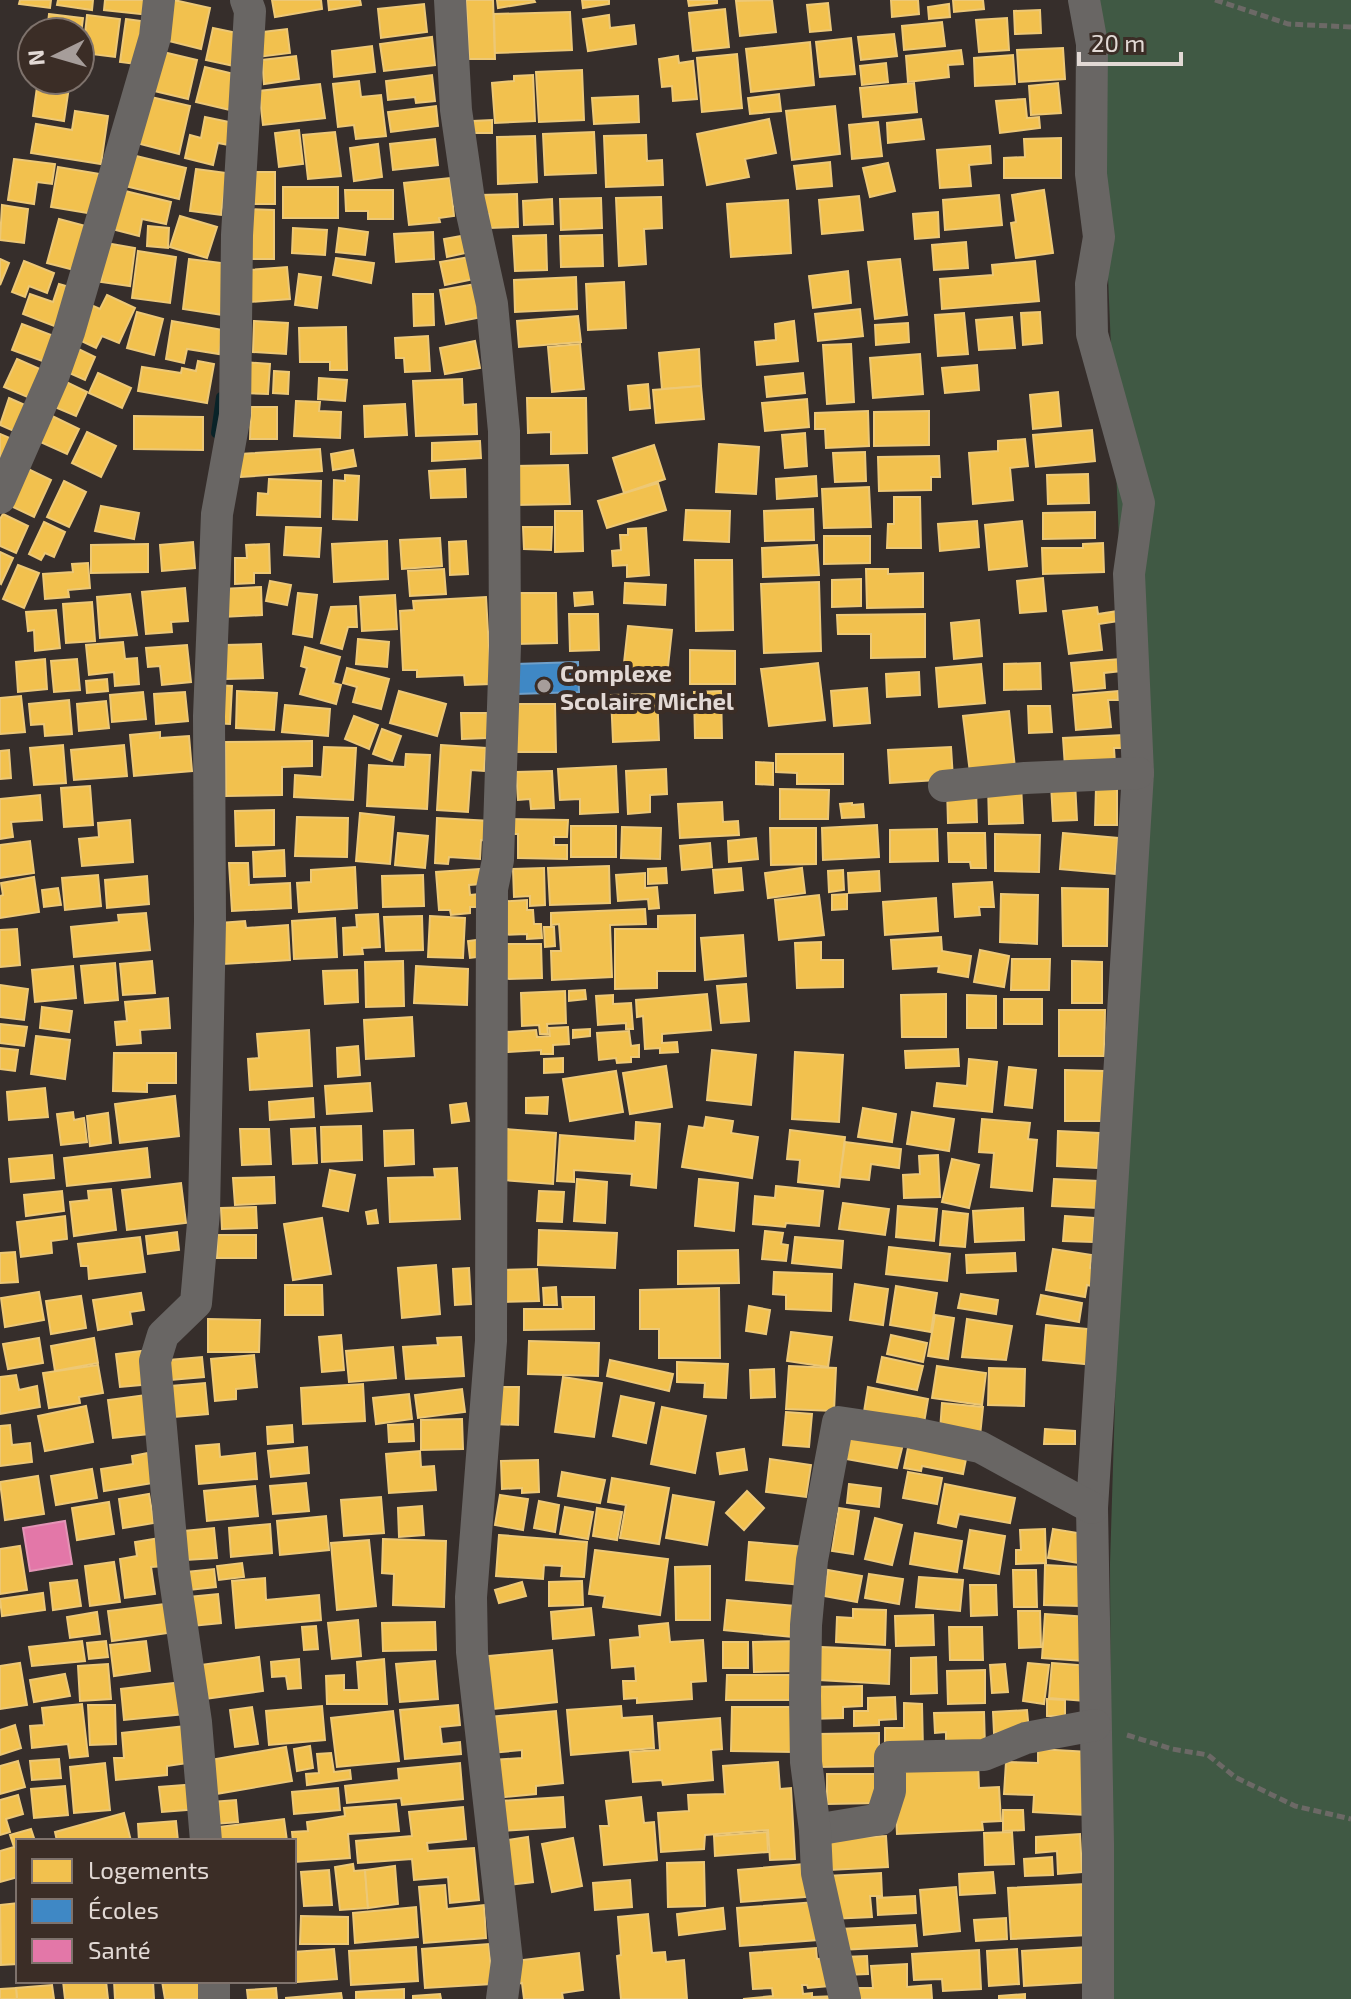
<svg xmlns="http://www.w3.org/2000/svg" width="1351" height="1999" font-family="'Exo 2',sans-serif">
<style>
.green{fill:#405944}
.homes{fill:#f2c14e;stroke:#edc876;stroke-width:2}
.schools{fill:#3f88c5;stroke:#70a0ca;stroke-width:2}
.health{fill:#e377a8;stroke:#e394b6;stroke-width:2}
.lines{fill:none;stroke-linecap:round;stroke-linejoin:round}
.stream{stroke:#092328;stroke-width:10}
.path{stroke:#6c6966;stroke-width:5;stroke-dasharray:8 4;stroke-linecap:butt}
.minor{stroke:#696664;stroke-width:32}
.poi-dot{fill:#a69d9a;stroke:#3b2d26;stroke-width:3}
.labels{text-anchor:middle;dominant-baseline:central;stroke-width:8;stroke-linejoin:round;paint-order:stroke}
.poi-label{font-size:24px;font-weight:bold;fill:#e2d9d5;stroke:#3b2d26;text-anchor:start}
</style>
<rect width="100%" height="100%" fill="#362e2b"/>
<path class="green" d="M1089,0H1351V1999H1112L1110,1564L1132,852L1104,180Z"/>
<g class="homes">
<path d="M20,0H51L50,8L19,4Z"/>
<path d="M58,0H93L92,10L57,5Z"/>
<path d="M105,0H150L149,15L104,10Z"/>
<path d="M174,0L210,8L201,49L165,40Z"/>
<path d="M272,0H321L322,9L275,17Z"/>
<path d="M328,0H360L361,5L329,10Z"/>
<path d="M466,0H493L495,59H469Z"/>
<path d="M497,0H534L535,2L498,8Z"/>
<path d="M582,0H609V4L583,8Z"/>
<path d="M688,0H717V3L689,6Z"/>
<path d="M772,0L776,32L740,36L736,1Z"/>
<path d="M891,0H918L919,14L892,17Z"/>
<path d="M953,0H983L984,9L954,12Z"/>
<path d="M828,3L831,30L810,32L807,5Z"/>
<path d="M424,4L427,32L381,38L378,9Z"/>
<path d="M949,4L950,17L929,19L928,7Z"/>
<path d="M725,9L729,47L693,51L689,13Z"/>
<path d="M1040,10L1041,33L1015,34L1014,11Z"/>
<path d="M570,12L572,50L495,53L494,14Z"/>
<path d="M49,14L83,18L80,41V32H47Z"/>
<path d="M87,15L120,19L115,57L83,53Z"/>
<path d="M609,15L610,28L634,25L636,44L588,51L583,19Z"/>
<path d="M1007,18L1009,50L979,52L976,20Z"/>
<path d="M126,19L149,22L143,65L120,62Z"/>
<path d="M942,22L945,46L904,50L902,26Z"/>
<path d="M213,28L242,34L234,66L206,60Z"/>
<path d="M287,29L290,53L258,57L255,33Z"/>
<path d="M894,34L897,56L861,60L858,37Z"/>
<path d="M432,37L435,65L384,71L380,44Z"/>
<path d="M851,38L855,74L820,77L816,42Z"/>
<path d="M810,42L814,85L751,92L746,49Z"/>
<path d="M372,46L375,72L334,77L332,51Z"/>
<path d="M1063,48L1065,79L1019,82L1017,50Z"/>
<path d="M961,50L963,64L948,65L949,77L908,82L906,56Z"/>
<path d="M159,51L197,60L188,99L150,90Z"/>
<path d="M737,54L742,108L702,112L697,58Z"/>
<path d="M1013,55L1015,84L975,86L974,58Z"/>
<path d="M296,56L299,79L264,84L262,60Z"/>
<path d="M678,56L679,63L693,61L697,99L673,101L672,86L662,87L659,59Z"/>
<path d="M886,63L888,82L862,85L860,66Z"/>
<path d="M205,67L238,75L230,110L196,102Z"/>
<path d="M582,70L584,120L539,122L536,72Z"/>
<path d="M432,75L435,101L416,103L415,97L388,100L386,81Z"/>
<path d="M533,75L535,121L495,123L492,83L514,81V76Z"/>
<path d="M38,80H70L64,121L33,116Z"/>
<path d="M359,81L361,97L381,95L386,136L356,139L354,125L338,127L333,84Z"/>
<path d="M914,83L917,112L863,117L860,88Z"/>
<path d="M1058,83L1061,113L1031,115L1029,86Z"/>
<path d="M320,84L325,118L263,125L259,91Z"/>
<path d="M779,94L781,111L750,114L748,98Z"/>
<path d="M638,96L639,122L594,124L592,98Z"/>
<path d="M151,97L190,106L179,154L133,142Z"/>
<path d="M1025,99L1027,118L1039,117L1040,128L1000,133L996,101Z"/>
<path d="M436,106L438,126L391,132L388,112Z"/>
<path d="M835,106L840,154L792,160L786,111Z"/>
<path d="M75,111L108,116L101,164L31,153L36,124L72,130Z"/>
<path d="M205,117L234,123L229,145L218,143L213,165L185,158L190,135L201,138Z"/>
<path d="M769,119L776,153L745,159L749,177L707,185L697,134Z"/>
<path d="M921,119L924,139L888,143L887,123Z"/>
<path d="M492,120V133H473V121Z"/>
<path d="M878,122L882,156L852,159L849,125Z"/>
<path d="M299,130L303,164L279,167L275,133Z"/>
<path d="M335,132L341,176L308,179L303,135Z"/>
<path d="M594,132L596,173L545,175L543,134Z"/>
<path d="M646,135L647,161L662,160L663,185L606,187L604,136Z"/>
<path d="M535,136L537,182L498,184L497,137Z"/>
<path d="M1061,138V178H1004V158L1025,157L1024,139Z"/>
<path d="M435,139L438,165L393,170L390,144Z"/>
<path d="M378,144L382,177L354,181L350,148Z"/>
<path d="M990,146L991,163L969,165L971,186L940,188L937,150Z"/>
<path d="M132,155L186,168L179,199L125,186Z"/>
<path d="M14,159L55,164L52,184L37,182L34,204L8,200Z"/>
<path d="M830,162L832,186L797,189L794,166Z"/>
<path d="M888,163L895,191L870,197L863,168Z"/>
<path d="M58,167L106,175L100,215L51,207Z"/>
<path d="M196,169L227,173L221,215L190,211Z"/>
<rect x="250" y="172" width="25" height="32"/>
<path d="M450,178L454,216L439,218L440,222L409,225L404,183Z"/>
<rect x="283" y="187" width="55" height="31"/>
<path d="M121,190L171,202L166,224L142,219L139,236L112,229Z"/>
<path d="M345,190H393V219H368V211H346Z"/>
<path d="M1044,190L1053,253L1016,258L1011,223L1016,222L1012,195Z"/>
<path d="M517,194L518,227L489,228V214L482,215L480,195Z"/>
<path d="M999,195L1002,225L945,230L943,200Z"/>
<path d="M859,196L863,230L822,234L819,200Z"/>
<path d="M661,197L662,228L644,229L646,264L619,266L616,198Z"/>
<path d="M601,198L602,228L561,230L560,199Z"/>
<path d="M552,199L553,224L524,225L523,201Z"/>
<path d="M788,200L791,253L731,257L727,204Z"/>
<path d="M2,205L28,209L24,243L0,240Z"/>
<path d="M243,209L274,210V259H243Z"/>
<path d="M938,212L939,237L915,239L913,214Z"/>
<path d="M180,216L217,227L207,258L170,247Z"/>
<path d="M59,219L93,228L82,272L47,263Z"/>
<path d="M148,226L169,228L168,248L147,246Z"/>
<path d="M293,228L327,230L325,255L292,253Z"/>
<path d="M339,228L368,232L365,255L336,252Z"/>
<path d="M433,232L434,259L396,262L394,234Z"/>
<path d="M467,235L470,252L447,257L444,239Z"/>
<path d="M546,235L547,270L515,271L513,236Z"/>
<path d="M602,235L603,266L561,267L560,236Z"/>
<path d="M966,242L968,268L934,270L932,245Z"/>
<path d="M106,243L135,248L130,286L101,282Z"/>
<path d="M138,251L176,257L170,303L132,298Z"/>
<path d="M470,257L474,279L445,285L440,262Z"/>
<path d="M336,258L374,263L371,283L333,275Z"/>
<path d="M0,259L9,263L0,285Z"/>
<path d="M189,259L230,264L223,315L183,309Z"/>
<path d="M900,259L907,315L875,319L868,262Z"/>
<path d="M24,261L54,273L47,293L29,286L25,297L12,292Z"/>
<path d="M1035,261L1039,301L942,309L940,279L993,275L992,265Z"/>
<path d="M287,267L290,299L250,302L248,270Z"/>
<path d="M848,271L851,303L813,308L809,276Z"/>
<path d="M299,274L321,277L317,308L295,305Z"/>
<path d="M576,277L577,309L515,312L514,280Z"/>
<path d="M624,282L626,328L588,330L586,284Z"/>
<path d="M59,284L76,289L62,329L23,314L30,294L53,302Z"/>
<path d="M476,284L482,317L446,324L440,290Z"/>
<path d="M413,294H433L434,325L414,326Z"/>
<path d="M107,295L135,308L119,343L102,336L96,348L73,337L89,304L100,309Z"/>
<path d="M860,309L863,336L818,341L815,314Z"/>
<path d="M137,312L163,319L154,355L127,348Z"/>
<path d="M1040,312L1042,343L1023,345L1021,313Z"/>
<path d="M964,313L968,354L938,356L935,315Z"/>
<path d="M578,316L581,342L519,347L517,321Z"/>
<path d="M1012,317L1015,348L979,350L976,320Z"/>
<path d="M172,321L223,330L219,354L187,349L184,363L166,359Z"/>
<path d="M254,321L288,323L286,354L253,352Z"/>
<path d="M794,321L798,361L757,365L755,342L776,340L775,324Z"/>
<path d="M908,323L909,342L876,345L875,325Z"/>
<path d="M22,324L54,336L45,362L12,350Z"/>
<path d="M346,327L347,370H330V362H300L299,328Z"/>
<path d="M428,336L430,371L405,372L404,358H396L395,338Z"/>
<path d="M475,341L480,368L445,374L440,348Z"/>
<path d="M68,344L95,357L85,380L58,368Z"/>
<path d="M580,344L584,389L552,392L548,347Z"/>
<path d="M851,344L854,402L827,404L823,345Z"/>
<path d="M699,349L701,386L662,389L659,353Z"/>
<path d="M920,354L923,394L873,398L870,358Z"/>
<path d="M17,359L49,373L37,401L4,387Z"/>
<path d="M198,361L214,364L207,403L138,391L142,367L181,373L182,368L196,371Z"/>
<path d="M243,362L270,364L268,394L242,393Z"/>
<path d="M977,365L979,390L945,393L942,368Z"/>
<path d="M274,371L289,372L288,394L273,393Z"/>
<path d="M98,373L131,388L122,408L89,393Z"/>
<path d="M803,373L805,393L767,397L765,377Z"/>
<path d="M319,378L347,380L345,401L318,399Z"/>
<path d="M462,379L463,405L476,404L477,434L416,436L413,381Z"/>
<path d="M62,380L87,392L76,416L50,405Z"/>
<path d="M648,384L650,408L630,410L628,386Z"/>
<path d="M701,386L704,419L656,423L653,390Z"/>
<path d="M1058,392L1061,426L1033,429L1030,395Z"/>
<path d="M9,398L34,409L23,435L0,425Z"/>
<path d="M527,398H586L587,453L551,454V432L528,433Z"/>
<path d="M807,399L809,427L765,431L762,403Z"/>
<path d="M296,401L320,402L319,411L341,412L340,438L294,436Z"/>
<path d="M405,404L407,435L365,437L364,406Z"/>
<path d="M251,407H277V439H250Z"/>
<path d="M868,411L869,446L826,448L825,429H815V413Z"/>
<path d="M929,411V445L874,446V412Z"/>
<path d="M48,414L79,429L67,454L36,440Z"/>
<path d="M134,416L203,417V450L134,449Z"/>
<path d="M1092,430L1095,461L1036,467L1033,435Z"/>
<path d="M87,432L116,446L101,477L72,463Z"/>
<path d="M805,433L807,466L785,468L782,435Z"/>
<path d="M0,434L21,443L0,470Z"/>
<path d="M1025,439L1028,466L1010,468L1013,500L973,504L969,453L998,451V441Z"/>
<path d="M480,441L481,458L432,461V443Z"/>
<path d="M719,444L759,447L756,494L716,492Z"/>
<path d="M654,445L665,479L624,493L613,458Z"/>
<path d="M320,449L322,471L241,477L240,454Z"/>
<path d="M353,450L356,466L333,470L331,454Z"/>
<path d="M865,452L866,481L835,482L833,453Z"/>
<path d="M939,456L940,477H931V490L879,491L878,457Z"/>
<path d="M568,465L570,504L515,505L514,466Z"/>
<path d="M28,469L51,480L34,517L11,506Z"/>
<path d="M465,469L466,497L431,498L429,471Z"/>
<path d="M1088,474L1089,503L1048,504L1047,475Z"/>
<path d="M345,475L359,476L357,520L333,519L334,480L345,481Z"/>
<path d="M816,476L817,496L777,499L776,479Z"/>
<path d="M269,479L321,481L320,517L257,515L258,493L268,494Z"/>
<path d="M64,481L86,492L69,527L47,517Z"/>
<path d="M658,483L666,510L607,528L598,501Z"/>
<path d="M869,487L871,527L824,528L822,489Z"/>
<path d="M894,497H920L921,548H887L888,524H894Z"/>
<path d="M101,506L139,513L134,539L95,531Z"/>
<path d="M813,509L814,540L765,541L764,511Z"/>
<path d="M686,510L730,511L729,542L684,540Z"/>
<path d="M555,511H582L583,551L555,552Z"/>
<path d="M1095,512V538L1043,539V513Z"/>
<path d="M3,514L28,526L16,553L0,546V519Z"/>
<path d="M977,521L979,547L940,551L938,524Z"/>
<path d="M1022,521L1027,566L989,570L985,525Z"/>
<path d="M44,522L65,532L54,557L45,553L41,560L29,554Z"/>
<path d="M286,527L321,528L319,557L284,555Z"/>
<path d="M523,527H552L551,550L524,549Z"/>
<path d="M646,528L649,575L627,577V565L613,566L612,551L621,550L620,535H628V529Z"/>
<path d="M824,536H870V563L824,564Z"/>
<path d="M440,538L442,566L402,569L400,540Z"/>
<path d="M387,541L388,579L334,582L332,544Z"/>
<path d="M466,541L468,574L450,575L449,542Z"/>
<path d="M193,542L195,568L162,571L160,545Z"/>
<path d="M1103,543L1104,572L1043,574L1042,548H1083V544Z"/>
<path d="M148,544V572L91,573V545Z"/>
<path d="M269,544L270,573H254V583L235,584V558H247L246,545Z"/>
<path d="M817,545L819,575L763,577L762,548Z"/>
<path d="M0,552L13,558L1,584L0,583Z"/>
<path d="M695,560H732L733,630L696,631Z"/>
<path d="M88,563L90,588L68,590L69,597L45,599L43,574L73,572L72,564Z"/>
<path d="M18,565L39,573L24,608L3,599Z"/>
<path d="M444,569L446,594L410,596L408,571Z"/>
<path d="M866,569H888V574L923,573V607L867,608Z"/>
<path d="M1043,578L1046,611L1020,613L1017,581Z"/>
<path d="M861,579V606L832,607V580Z"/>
<path d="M270,581L291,585L287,605L266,601Z"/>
<path d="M819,582L821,651L764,653L761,584Z"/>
<path d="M625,583L666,585L665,605L624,603Z"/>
<path d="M261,587L262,615L222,617V589Z"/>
<path d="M185,588L188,621L171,622L172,632L146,634L142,592Z"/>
<path d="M592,592L593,604L575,606L574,593Z"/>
<path d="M298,593L317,595L312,637L293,634Z"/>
<path d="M515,593H556L557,643L516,644Z"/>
<path d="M130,594L137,635L100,638L97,597Z"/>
<path d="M395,595L397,629L362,631L360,597Z"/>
<path d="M486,597L491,684L465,685L464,675L417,677V670H403L400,611L414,610L413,601Z"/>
<path d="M92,602L95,641L66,643L63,604Z"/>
<path d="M356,606L357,627H348L342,649L321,643L331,607Z"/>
<path d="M1097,607L1098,614L1118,611L1119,621L1099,624L1102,650L1069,654L1063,611Z"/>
<path d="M56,610L60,648L35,651L34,630L28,631L26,612Z"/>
<path d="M569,614H598L599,650L570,651Z"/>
<path d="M925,614V657L871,658V634H838L837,615Z"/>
<path d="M979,620L982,656L954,659L951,623Z"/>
<path d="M628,626L672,630L667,676L623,672Z"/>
<path d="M358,639L389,642L387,667L356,664Z"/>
<path d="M123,642L125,659L137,658L139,684L115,686L114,672L89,675L86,645Z"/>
<path d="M261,644L263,678L226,679L225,645Z"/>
<path d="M187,645L191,682L162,685L160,666L148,667L146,648Z"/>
<path d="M305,647L340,657L333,683L341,685L336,704L300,694L307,668L301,666Z"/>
<path d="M690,650L735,651V684H690Z"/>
<path d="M45,659L47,689L18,692L16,662Z"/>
<path d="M77,659L80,690L54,692L51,661Z"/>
<path d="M1120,659L1121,671L1104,673L1105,688L1074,691L1071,663Z"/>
<path d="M818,663L825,720L769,726L761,669Z"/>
<path d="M1040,663L1041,689L1004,690V664Z"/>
<path d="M981,664L985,703L939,707L936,668Z"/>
<path d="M347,668L389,679L381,709L353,702L357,687L343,683Z"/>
<path d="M919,672L920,695L887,697L886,674Z"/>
<path d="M107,679L108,691L87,693L86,681Z"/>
<path d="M213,685L232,686L230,724L211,723Z"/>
<path d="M867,688L870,723L834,726L831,691Z"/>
<path d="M237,691L277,693L274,730L236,728Z"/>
<path d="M399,691L446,704L437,736L390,723Z"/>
<path d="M721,691L722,738H695L694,692Z"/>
<path d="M1118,691V700H1108L1111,727L1076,730L1073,695Z"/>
<path d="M143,692L146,719L112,722L110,695Z"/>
<path d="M185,692L188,721L156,724L154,694Z"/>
<path d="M657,694L659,740L613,742L611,695Z"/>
<path d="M21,696L25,732L0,734V698Z"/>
<path d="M69,700L72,734L45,736L44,724L31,725L29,704Z"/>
<path d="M106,701L109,728L79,731L77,704Z"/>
<path d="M514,704H555L556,752H515Z"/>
<path d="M285,705L330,709L328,736L282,732Z"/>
<path d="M1028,706H1050L1052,732L1029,733Z"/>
<path d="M1009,711L1015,768L970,773L963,716Z"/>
<path d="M461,713H487L488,738L462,739Z"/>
<path d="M354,716L378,725L369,749L345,739Z"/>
<path d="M382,729L401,736L392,761L373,754Z"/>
<path d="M160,732V738L189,736L192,771L134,776L130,735Z"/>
<path d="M1124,735L1125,748H1114L1115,764L1065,767L1063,738Z"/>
<path d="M312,741V766L282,767V795L226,796L225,742Z"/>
<path d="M63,745L66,783L34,785L30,748Z"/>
<path d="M124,745L127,776L74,780L71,750Z"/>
<path d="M441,745L486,748L484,771L471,770L468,812L437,810Z"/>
<path d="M324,747L356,748L353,800L294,797L295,775L322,777Z"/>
<path d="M951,747L953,779L890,783L888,750Z"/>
<path d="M9,750L11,778L0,779V751Z"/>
<path d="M406,754L430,755L427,809L367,806L369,765L405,767Z"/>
<path d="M776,754H843V784H797V773L776,772Z"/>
<path d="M756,762L773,763V785L756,784Z"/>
<path d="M616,766L618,812L580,814V799L560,800L558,769Z"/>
<path d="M666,769L667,794L650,795V812L628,814L626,771Z"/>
<path d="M552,771L554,808L531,809L530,799L518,800L516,772Z"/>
<path d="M1075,782L1077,820L1053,821L1051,784Z"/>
<path d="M988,785H1021L1023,823L989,824Z"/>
<path d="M90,786L93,825L64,827L61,788Z"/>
<path d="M976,787L977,822L948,823L947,788Z"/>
<path d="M1096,787H1117V825H1095Z"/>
<path d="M780,789L829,790L828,819H780Z"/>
<path d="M40,795L42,820L11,822L13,837L0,839V799Z"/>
<path d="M722,802L723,822L738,821L739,835L680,838L678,804Z"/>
<path d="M852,803V805L863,804L864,817L842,818L840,804Z"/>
<path d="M274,810V845L236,846L235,811Z"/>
<path d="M360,813L394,817L390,864L356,861Z"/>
<path d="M297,817L348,818L347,857L295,856Z"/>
<path d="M437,818L491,821L490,841L481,840L480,859L449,857L448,864L435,863Z"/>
<path d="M506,819L568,820L567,837H554V845H567V859L518,858V834H506Z"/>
<path d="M130,820L133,862L82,866L79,839L99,837L98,823Z"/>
<path d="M877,825L879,857L823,860L822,828Z"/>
<rect x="571" y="826" width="45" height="31"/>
<path d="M622,827L661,828L660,859L621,858Z"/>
<path d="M770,828H816V864L771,865Z"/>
<path d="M937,829L938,861L890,862V830Z"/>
<path d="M398,833L428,836L425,868L395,865Z"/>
<path d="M948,833H985L986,868H971L970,862H949Z"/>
<path d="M1063,833L1118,838L1115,874L1060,869Z"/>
<path d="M995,834L1040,835L1039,872L995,871Z"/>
<path d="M756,838L758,859L729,862L728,841Z"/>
<path d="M30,841L34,873L0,878V845Z"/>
<path d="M710,843L712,867L682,870L680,846Z"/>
<path d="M284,850L285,876L254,877L253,852Z"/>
<path d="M229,863H248L249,885L290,883L291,908L232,911Z"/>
<path d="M609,866L610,903L550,905L548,868Z"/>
<path d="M355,867L357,908L299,912L297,883L311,882V870Z"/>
<path d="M544,868L545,905L530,906V896L514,897L513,869Z"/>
<path d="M666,868L667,883L648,884V869Z"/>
<path d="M741,868L743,890L715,893L713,870Z"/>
<path d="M802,868L805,893L768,898L765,873Z"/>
<path d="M479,869L481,884L469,885L470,895L479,894L480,907H470V913L451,915L450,910H439L436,872Z"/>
<path d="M843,870L844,890L829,892L828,871Z"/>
<path d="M879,871L880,891L849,893L848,873Z"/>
<path d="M645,873V888L657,887L659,908L649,909L648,899L618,901L616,875Z"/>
<path d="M98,875L101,906L65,910L62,878Z"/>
<path d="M423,875L424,906L383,907L382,876Z"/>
<path d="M147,876L149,904L107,908L105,880Z"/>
<path d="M34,877L39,912L0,918V896L3,895L1,883Z"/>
<path d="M992,882L994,907H979L980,915L955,917L953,884Z"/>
<path d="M58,888L61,905L44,907L42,890Z"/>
<path d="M1062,888L1108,889L1107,946H1063Z"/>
<path d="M847,894V909L832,910V895Z"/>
<path d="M1001,894L1038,895L1037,944L1000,942Z"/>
<path d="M819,895L824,935L779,940L775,900Z"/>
<path d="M936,898L938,931L885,935L883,902Z"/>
<path d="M527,900V910H533L534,924H541L542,938L527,939V934L498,935L496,902Z"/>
<path d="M645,909L646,924L610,925L612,977L552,980L551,951H561L559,924L551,925V913Z"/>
<path d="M146,913L150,950L74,957L71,927L119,922L118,915Z"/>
<path d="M378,914L380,947L362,948L363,954L344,955L343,928L357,927L356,915Z"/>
<path d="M695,915V971H657V988L615,989V929H658V916Z"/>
<path d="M422,916L423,950L386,951L384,917Z"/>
<path d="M430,916L465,918L463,958L428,957Z"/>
<path d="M335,918L337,957L294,959L292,921Z"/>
<path d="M245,921L246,928L288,925L290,960L223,964L220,923Z"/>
<path d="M544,927H554L555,946L545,947Z"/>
<path d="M17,929L20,965L0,967V930Z"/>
<path d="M743,935L746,976L705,980L701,938Z"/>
<path d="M941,937L942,951L971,956L968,977L938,972L939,966L893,969L891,940Z"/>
<path d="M483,939L486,956L470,958L468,941Z"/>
<path d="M821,942V960H843V987L797,988L795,943Z"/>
<path d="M503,944H541L542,978L504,979Z"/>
<path d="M980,950L1009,956L1004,987L974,982Z"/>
<path d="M1012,959H1050L1049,990H1011Z"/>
<path d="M152,961L155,993L123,995L120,964Z"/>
<path d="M403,961L404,1006L366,1007L365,962Z"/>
<path d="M1072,961L1102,962V1003H1072Z"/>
<path d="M115,963L118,1000L85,1003L81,966Z"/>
<path d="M73,966L76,998L35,1002L32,970Z"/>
<path d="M416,966L468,969L467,1005L414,1003Z"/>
<path d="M357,970L358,1002L325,1004L323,971Z"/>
<path d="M746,984L749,1021L721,1023L717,986Z"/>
<path d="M0,985L28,989L24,1020L0,1017Z"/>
<path d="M585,990L586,999L569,1001V991Z"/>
<path d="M565,991L566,1023L547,1024L548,1034H540L539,1025L522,1026L521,993Z"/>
<path d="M707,994L711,1030L662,1034V1043L677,1042L678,1052L660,1053V1048L645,1049L643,1016L637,1017L636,1000Z"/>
<path d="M946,994V1037H902L901,995Z"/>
<path d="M613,995V1004L631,1003L633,1029H626V1023L598,1025L596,996Z"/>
<path d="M967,995L996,996V1028H967Z"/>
<path d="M168,998L170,1028L140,1030L141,1043L117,1045L115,1022L127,1021L125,1002Z"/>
<rect x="1004" y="999" width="38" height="25"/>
<path d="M42,1007L72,1011L69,1032L40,1028Z"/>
<path d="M1059,1010H1105L1104,1056H1059Z"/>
<path d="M412,1017L414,1056L366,1059L364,1020Z"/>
<path d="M0,1024L27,1027L24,1046L0,1043Z"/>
<path d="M568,1027L569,1044L553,1045V1054H541V1050L508,1052L507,1032L536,1030L537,1037L550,1036L549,1028Z"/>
<path d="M590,1029V1036L573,1038V1030Z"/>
<path d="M309,1030L312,1086L250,1090L248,1059L259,1058L257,1034Z"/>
<path d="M629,1031L631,1046L639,1045V1057H631V1062L617,1063L616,1058L599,1060L597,1033Z"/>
<path d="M36,1036L70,1040L65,1079L31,1074Z"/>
<path d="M358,1046L360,1075L338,1077L337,1048Z"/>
<path d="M0,1048L18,1050L15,1071L0,1069Z"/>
<path d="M958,1049L959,1066L906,1068L905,1051Z"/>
<path d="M712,1050L756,1055L751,1105L707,1100Z"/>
<path d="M795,1052L843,1055L839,1122L792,1119Z"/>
<path d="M114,1053H176V1083H147V1092L113,1091Z"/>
<path d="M563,1058V1072L544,1073V1059Z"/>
<path d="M969,1059L997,1062L992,1112L934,1106L937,1083L967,1086Z"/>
<path d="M666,1066L672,1107L630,1114L623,1073Z"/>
<path d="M1009,1067L1036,1070L1032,1108L1005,1105Z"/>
<path d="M1065,1070L1105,1071V1121H1065Z"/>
<path d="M616,1071L623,1112L570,1121L563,1079Z"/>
<path d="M370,1083L372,1111L327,1114L325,1086Z"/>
<path d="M45,1088L48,1117L9,1120L7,1092Z"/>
<path d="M175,1096L179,1136L120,1143L115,1104Z"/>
<path d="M548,1097L547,1114L526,1113V1098Z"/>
<path d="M313,1098L314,1117L270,1120L269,1102Z"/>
<path d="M466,1103L469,1121L452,1123L450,1105Z"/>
<path d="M863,1108L896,1114L892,1142L858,1137Z"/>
<path d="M73,1112L74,1120L84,1118L87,1142L61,1145L57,1114Z"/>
<path d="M912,1112L954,1119L949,1151L907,1144Z"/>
<path d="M108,1113L111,1143L90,1146L87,1116Z"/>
<path d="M706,1117L733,1121L731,1133L758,1137L752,1178L682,1167L689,1126L704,1128Z"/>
<path d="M982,1119L1030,1123L1028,1139L1037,1140L1032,1191L991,1187L994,1153L979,1152Z"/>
<path d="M636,1122L660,1124L656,1188L631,1185L632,1174L574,1170V1182L557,1181L560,1135L635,1141Z"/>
<path d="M361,1126L362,1160L322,1162L321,1127Z"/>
<path d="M315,1128L317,1163L293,1164L291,1129Z"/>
<path d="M240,1129H269L271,1164L242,1165Z"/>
<path d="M506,1129L556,1133L553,1184L503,1180Z"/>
<path d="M413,1130L414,1164L385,1166L384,1131Z"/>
<path d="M790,1130L845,1137L839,1187L798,1182L800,1160L787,1159Z"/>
<path d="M1058,1131L1099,1133L1097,1168L1057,1166Z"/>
<path d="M845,1142L901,1149L899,1168L871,1164L869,1180L840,1177Z"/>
<path d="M147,1148L150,1177L67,1186L64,1158Z"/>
<path d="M52,1155L54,1178L11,1182L9,1159Z"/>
<path d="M938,1155L940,1197L904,1198L903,1175L920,1174L919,1156Z"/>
<path d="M952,1159L979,1165L969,1208L942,1202Z"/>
<path d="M457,1168L460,1219L390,1222L388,1178L435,1177L434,1169Z"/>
<path d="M330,1170L355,1175L348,1211L323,1206Z"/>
<path d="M274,1177L275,1203L235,1205L233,1178Z"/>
<path d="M577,1179L607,1182L605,1223L574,1221Z"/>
<path d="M699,1179L738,1183L734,1231L695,1226Z"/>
<path d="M1054,1179L1099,1181L1098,1208L1052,1206Z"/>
<path d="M181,1183L186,1223L127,1230L122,1190Z"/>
<path d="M776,1186L823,1191L819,1226L786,1223L785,1227L753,1224L755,1196L775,1198Z"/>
<path d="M111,1189L116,1230L74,1236L70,1202L89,1200L88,1191Z"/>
<path d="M62,1191L64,1211L26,1216L24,1195Z"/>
<path d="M539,1191L564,1192L562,1222L537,1221Z"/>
<path d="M843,1203L889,1209L885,1235L839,1229Z"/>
<path d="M898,1206L937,1209L934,1241L896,1237Z"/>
<path d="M256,1207L257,1228L222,1229L221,1208Z"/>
<path d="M1023,1208L1024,1240L975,1242L973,1211Z"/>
<path d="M376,1210L378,1223L368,1224L366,1212Z"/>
<path d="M943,1211L968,1214L965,1247L940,1245Z"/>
<path d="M65,1216L67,1239L51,1241L52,1253L21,1257L17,1222Z"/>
<path d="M1065,1216L1094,1218L1093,1242L1063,1241Z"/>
<path d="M322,1218L331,1274L293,1280L284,1224Z"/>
<path d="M539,1230L617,1233L615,1268L538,1265Z"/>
<path d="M765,1231L783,1233L781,1244L788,1245L786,1261L762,1259Z"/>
<path d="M177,1232L179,1250L148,1254L146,1236Z"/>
<rect x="217" y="1235" width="39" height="23"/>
<path d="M140,1237L145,1272L89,1279L88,1266H81L78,1244Z"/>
<path d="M795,1237L843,1241L841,1268L792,1263Z"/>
<path d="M889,1247L950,1254L947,1281L886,1274Z"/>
<path d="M1053,1249L1092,1255L1090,1268L1099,1270L1096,1287L1087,1285L1085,1297L1046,1290Z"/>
<path d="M738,1250L739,1283L678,1284V1251Z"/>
<path d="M15,1252L18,1282L0,1283V1253Z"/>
<path d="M1015,1253L1016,1271L967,1273L966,1255Z"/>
<path d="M436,1265L440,1314L402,1318L398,1268Z"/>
<path d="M469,1268L471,1304L455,1305L453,1269Z"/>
<path d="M537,1269L539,1301L503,1302L502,1270Z"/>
<path d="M774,1272L832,1274L831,1311L786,1309V1295L773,1294Z"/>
<path d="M855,1284L888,1289L883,1325L850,1320Z"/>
<path d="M285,1285H322L323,1315H285Z"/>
<path d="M896,1286L937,1293L931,1332L890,1325Z"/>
<path d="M556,1287L557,1305H544L543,1288Z"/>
<path d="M719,1288L720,1358H659V1329H640V1290Z"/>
<path d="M39,1292L44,1320L5,1327L1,1298Z"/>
<path d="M141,1293L144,1310L130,1312L132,1324L98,1330L93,1300Z"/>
<path d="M961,1294L998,1300L996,1314L958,1308Z"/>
<path d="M1041,1295L1082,1303L1079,1322L1037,1314Z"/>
<path d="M81,1296L86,1328L51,1334L46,1301Z"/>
<path d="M562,1297H594V1329L524,1330V1309H563Z"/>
<path d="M749,1306L770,1310L766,1334L746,1331Z"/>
<path d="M935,1315L954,1318L948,1359L928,1356Z"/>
<path d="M208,1319L260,1320L259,1352H208Z"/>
<path d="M967,1319L1012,1326L1006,1360L962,1357Z"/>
<path d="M1046,1325L1097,1330L1094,1365L1043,1360Z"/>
<path d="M791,1332L832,1337L828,1367L787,1361Z"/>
<path d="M341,1335L344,1370L322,1372L319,1337Z"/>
<path d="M891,1335L927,1343L923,1362L887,1354Z"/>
<path d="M461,1337L464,1376L406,1379L403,1347L438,1345L437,1338Z"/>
<path d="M39,1338L43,1363L8,1369L3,1344Z"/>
<path d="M94,1338L98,1363L55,1371L51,1346Z"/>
<path d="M529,1341L599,1343L598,1376L528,1374Z"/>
<path d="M393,1347L396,1378L349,1382L346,1351Z"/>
<path d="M148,1350L152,1384L120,1387L116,1354Z"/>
<path d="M254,1355L257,1387L236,1389V1399L215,1401L211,1359Z"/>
<path d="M202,1357L204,1377L171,1380L169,1360Z"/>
<path d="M882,1357L923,1366L917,1390L877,1382Z"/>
<path d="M610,1360L673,1374L669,1391L607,1376Z"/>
<path d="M677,1362L728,1364L726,1398L704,1397L705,1383L677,1382Z"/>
<path d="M98,1365L103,1393L79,1397L80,1403L49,1408L43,1373Z"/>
<path d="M789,1366L836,1368L834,1411L786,1409Z"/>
<path d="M937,1366L986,1373L982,1405L932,1398Z"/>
<path d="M989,1368L1025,1369L1024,1406L988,1405Z"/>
<path d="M774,1369L775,1397L751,1398L750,1370Z"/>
<path d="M16,1375L19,1390L37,1386L40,1407L0,1414V1377Z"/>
<path d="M563,1377L602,1383L594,1437L555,1432Z"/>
<path d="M205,1383L208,1414L174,1417L171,1386Z"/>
<path d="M363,1384L365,1421L303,1424L301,1388Z"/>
<path d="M492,1387H519L518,1425L492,1424Z"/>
<path d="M868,1387L928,1399L923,1429L863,1418Z"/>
<path d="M462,1389L465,1412L418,1418L415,1395Z"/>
<path d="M153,1394L158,1433L113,1438L108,1400Z"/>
<path d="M409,1394L412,1419L376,1424L373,1398Z"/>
<path d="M621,1396L654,1403L646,1443L613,1436Z"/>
<path d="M942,1403L983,1407L980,1436L940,1431Z"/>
<path d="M86,1406L93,1442L45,1451L38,1416Z"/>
<path d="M662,1407L706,1416L695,1473L651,1464Z"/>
<path d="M786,1412L812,1414L809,1447L783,1445Z"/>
<path d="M462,1419L463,1449L421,1450V1420Z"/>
<path d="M413,1424L414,1441L389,1442L388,1425Z"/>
<path d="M10,1425L12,1445L30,1443L32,1462L0,1466V1426Z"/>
<path d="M292,1425L293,1442L268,1444L267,1427Z"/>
<path d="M1045,1429L1075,1431V1444H1044Z"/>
<path d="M851,1433L903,1444L897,1468L846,1459Z"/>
<path d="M909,1443L967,1454L963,1474L922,1466L921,1471L904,1468Z"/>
<path d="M219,1444L220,1457L255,1453L257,1479L199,1484L196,1446Z"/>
<path d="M307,1447L309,1473L271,1477L268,1451Z"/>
<path d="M744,1449L747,1470L720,1474L717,1453Z"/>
<path d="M420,1451L421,1467L434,1466L436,1490L389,1493L386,1454Z"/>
<path d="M148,1453L153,1483L104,1491L101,1469L133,1464L132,1456Z"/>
<path d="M770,1459L811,1465L806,1497L766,1492Z"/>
<path d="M538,1460L539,1492L522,1493V1488L502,1489L501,1461Z"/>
<path d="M92,1469L97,1498L56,1505L51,1476Z"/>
<path d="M562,1472L605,1480L600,1503L558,1496Z"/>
<path d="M908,1472L942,1478L937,1504L903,1498Z"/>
<path d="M38,1476L44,1514L5,1520L0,1482Z"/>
<path d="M612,1478L669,1488L659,1544L620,1538L626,1505L608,1502Z"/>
<path d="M306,1483L309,1511L273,1514L270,1486Z"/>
<path d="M849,1484L881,1488L879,1507L847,1503Z"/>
<path d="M945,1484L1015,1498L1010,1523L959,1514L956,1527L938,1523Z"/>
<path d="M255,1486L258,1516L207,1521L204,1491Z"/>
<path d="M747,1491L764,1508L744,1530L726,1513Z"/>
<path d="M149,1494L154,1523L123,1528L119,1499Z"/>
<path d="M500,1495L528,1499L523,1530L495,1525Z"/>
<path d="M673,1495L714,1502L707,1545L666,1538Z"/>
<path d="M381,1497L384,1533L344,1536L341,1500Z"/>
<path d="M539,1501L559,1505L555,1532L534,1528Z"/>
<path d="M109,1502L114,1534L77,1540L72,1508Z"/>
<path d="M422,1506L424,1535L399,1537L398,1508Z"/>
<path d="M565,1507L593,1512L588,1539L560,1534Z"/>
<path d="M597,1508L622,1512L617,1540L593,1536Z"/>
<path d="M839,1508L859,1511L853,1554L832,1551Z"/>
<path d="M326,1516L329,1550L280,1555L277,1521Z"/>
<path d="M875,1518L902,1525L892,1565L865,1559Z"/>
<path d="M270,1524L272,1553L231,1557L229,1528Z"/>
<path d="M214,1528L217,1558L186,1560L184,1531Z"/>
<path d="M1045,1529L1046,1563L1016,1564V1550H1021L1020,1530Z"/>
<path d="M1053,1529L1090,1535L1085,1564L1048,1558Z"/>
<path d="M970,1530L1005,1536L999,1574L964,1568Z"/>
<path d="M915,1533L962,1541L957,1572L910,1564Z"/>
<path d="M499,1535L587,1542L584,1577L561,1576L562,1566L544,1565L543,1579L496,1576Z"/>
<path d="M160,1538L164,1566L151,1567L155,1594L125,1598L120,1559L137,1556L135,1542Z"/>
<path d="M383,1539L446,1541L444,1607L393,1605L394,1574L382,1573Z"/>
<path d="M369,1540L376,1606L337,1610L331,1543Z"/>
<path d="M749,1542L806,1547L802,1585L746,1580Z"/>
<path d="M20,1546L27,1590L0,1594V1549Z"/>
<path d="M595,1550L668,1559L660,1615L603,1607L605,1596L589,1594Z"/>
<path d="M114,1562L120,1602L90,1606L85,1566Z"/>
<path d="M242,1563L244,1577L219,1580L217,1566Z"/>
<path d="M1045,1565L1081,1567L1080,1606L1044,1605Z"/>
<path d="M710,1566V1620H676L675,1567Z"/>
<path d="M214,1569L216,1587L189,1590L187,1572Z"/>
<path d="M828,1570L862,1576L857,1602L824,1596Z"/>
<path d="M1013,1570H1036L1037,1607H1014Z"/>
<path d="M869,1574L903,1579L899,1604L865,1598Z"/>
<path d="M919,1577L963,1580L960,1611L916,1607Z"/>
<path d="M265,1578L266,1600L319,1595L321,1620L236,1628L232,1581Z"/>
<path d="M77,1580L81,1606L53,1610L50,1583Z"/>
<path d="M582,1581L583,1605L549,1606V1582Z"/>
<path d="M522,1582L526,1596L499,1603L495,1590Z"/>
<path d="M970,1585H996L997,1615L971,1616Z"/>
<path d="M43,1593L45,1610L2,1616L0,1599Z"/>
<path d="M218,1594L221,1623L192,1626L189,1597Z"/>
<path d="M727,1600L795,1606L792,1637L724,1630Z"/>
<path d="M164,1604L168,1633L112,1641L108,1611Z"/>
<path d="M591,1608L594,1635L553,1639L551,1612Z"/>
<path d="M853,1609L886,1610L885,1645L836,1642L837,1617L853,1618Z"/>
<path d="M1018,1611H1040L1041,1647L1019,1648Z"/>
<path d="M97,1612L100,1634L70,1638L67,1617Z"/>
<path d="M1045,1614L1088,1617L1084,1661L1042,1658Z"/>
<path d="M933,1615L934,1645L896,1646L895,1616Z"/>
<path d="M358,1620L361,1656L332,1659L328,1623Z"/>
<path d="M435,1622L436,1650L383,1651L382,1623Z"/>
<path d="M668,1623L670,1642L703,1640L706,1681L691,1682L692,1699L637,1703V1698L624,1699L623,1681H636L635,1666L612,1668L610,1640L640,1637L639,1626Z"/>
<path d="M316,1626L318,1649L304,1650L302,1627Z"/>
<path d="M949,1627H982L983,1660H950Z"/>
<path d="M82,1641L85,1661L32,1666L29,1647Z"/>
<path d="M106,1641L108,1657L89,1659L87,1643Z"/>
<path d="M146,1641L150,1671L114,1676L110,1645Z"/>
<path d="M801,1641V1671L754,1672L753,1642Z"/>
<rect x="723" y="1642" width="25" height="26"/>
<path d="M821,1647L890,1650L889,1684L819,1680Z"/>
<path d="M552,1650L557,1702L484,1710L479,1657Z"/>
<path d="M259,1657L263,1691L204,1699L200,1665Z"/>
<path d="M936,1657L937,1693L911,1694V1658Z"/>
<path d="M299,1659L301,1688L288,1689L286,1676L272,1677L271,1662Z"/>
<path d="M384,1659L387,1704H327L326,1676L344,1675V1690H359L357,1662Z"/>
<path d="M435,1661L438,1699L400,1702L396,1664Z"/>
<path d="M20,1663L27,1705L0,1709V1666Z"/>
<path d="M1028,1663L1049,1665L1044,1704L1023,1701Z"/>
<path d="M1052,1663L1089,1666L1085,1701L1049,1698Z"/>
<path d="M108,1664L111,1699L80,1701L78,1666Z"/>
<path d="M1005,1664L1008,1692L992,1693L990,1665Z"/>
<path d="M985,1670V1703L948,1704L947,1671Z"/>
<path d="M65,1674L70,1696L34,1702L30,1680Z"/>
<path d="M727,1675H790V1700H726Z"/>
<path d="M182,1682L185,1714L124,1720L121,1689Z"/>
<path d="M862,1686V1706L843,1707V1718L809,1719L808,1687Z"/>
<path d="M895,1697L896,1719L879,1720V1725L854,1726V1711H868V1698Z"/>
<path d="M1047,1699L1065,1700V1716H1047Z"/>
<path d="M904,1703L922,1704L923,1750L885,1751V1728H904Z"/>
<path d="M82,1704L88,1756L70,1758L68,1744L32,1748L30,1726L44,1725L42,1708Z"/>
<path d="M88,1705H115L116,1744L90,1745Z"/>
<path d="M458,1705L460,1725L440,1727L442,1744L460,1742L461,1754L405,1759L400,1710Z"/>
<path d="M322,1706L325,1740L269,1745L266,1711Z"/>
<path d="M621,1706L622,1718L652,1716L654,1748L571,1755L567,1710Z"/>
<path d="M252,1707L258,1744L235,1747L230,1710Z"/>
<path d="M732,1707H794V1752L731,1751Z"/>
<path d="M1027,1710L1029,1731L994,1733L993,1712Z"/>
<path d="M393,1711L399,1761L337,1767L331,1718Z"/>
<path d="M556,1711L563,1783L536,1786V1794L496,1798L492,1760L522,1758V1750L491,1753L489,1717Z"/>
<path d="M984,1712L985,1748L946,1749V1732L935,1733L934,1713Z"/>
<path d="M720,1718L722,1749L711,1750L713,1780L663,1785L662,1780L633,1782L630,1752L660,1750L658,1723Z"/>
<path d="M15,1725L21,1748L0,1755V1730Z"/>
<path d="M185,1726L188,1763L167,1766V1775L116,1780L114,1758H124L122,1733Z"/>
<path d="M879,1733V1766L818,1767L817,1734Z"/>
<path d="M310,1746L313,1768L297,1771L294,1749Z"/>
<path d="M286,1747L292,1781L216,1794L210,1760Z"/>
<path d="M1038,1749L1089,1752L1086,1815L1033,1812L1034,1795L1004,1794L1006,1762L1038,1763Z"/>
<path d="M331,1753L334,1772L350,1770L351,1779L307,1785L306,1774L319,1773L317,1754Z"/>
<path d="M59,1759L61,1778L32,1780L30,1761Z"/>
<path d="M18,1761L25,1787L0,1794V1766Z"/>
<path d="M778,1762L780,1789L791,1788L795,1859L770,1860L768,1830L705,1835L704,1849L661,1852L658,1813L689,1811L688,1795L725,1794L723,1766Z"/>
<path d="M978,1762L979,1788L999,1787L1001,1821L982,1822L983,1830L897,1834L895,1794L900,1766Z"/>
<path d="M105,1763L110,1810L74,1813L70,1767Z"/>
<path d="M460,1763L463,1799L402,1805L401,1798L347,1803L345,1786L399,1780L398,1769Z"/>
<path d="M827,1774H879L880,1803L827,1804Z"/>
<path d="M197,1784L199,1809L162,1812L159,1787Z"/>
<path d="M65,1786L68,1815L34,1818L31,1789Z"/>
<path d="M338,1788L340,1810L294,1814L292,1792Z"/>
<path d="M18,1795L23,1814L6,1819L10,1832L0,1835V1800Z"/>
<path d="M563,1797L565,1827L501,1831L499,1801Z"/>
<path d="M641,1797L644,1823L654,1822L657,1860L604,1865L600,1826H609L606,1801Z"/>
<path d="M236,1800L238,1822L214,1824L212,1802Z"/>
<path d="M396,1804L399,1831L348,1834L350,1858L295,1862L292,1832L308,1831L307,1822L345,1816L344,1808Z"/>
<path d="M463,1807L466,1839L427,1843L428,1851L474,1848L479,1900L450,1903L448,1877L414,1880L412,1859L358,1863L356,1841L412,1836L409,1812Z"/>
<path d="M1003,1810H1023L1024,1830L1003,1831Z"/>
<path d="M124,1813L131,1841H57L55,1832Z"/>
<path d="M284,1819L287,1841H220L218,1827Z"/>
<path d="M176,1821L178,1841H139L138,1824Z"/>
<path d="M31,1829L35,1841H18V1877L0,1882V1851L14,1847L10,1835Z"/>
<path d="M767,1832L768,1852L715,1856L714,1836Z"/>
<path d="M1012,1832L1014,1864L985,1865L984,1833Z"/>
<path d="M1080,1834L1082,1872L1058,1874L1057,1851L1036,1853V1837Z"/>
<path d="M886,1836L888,1867L829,1870L828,1839Z"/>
<path d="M528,1837L533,1882L507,1885L502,1841Z"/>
<path d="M573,1838L582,1886L552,1892L542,1844Z"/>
<path d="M1052,1857L1053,1875L1025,1876L1024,1859Z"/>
<path d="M704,1862L705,1906L668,1907L667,1863Z"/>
<path d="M815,1863L818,1896L741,1902L738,1870Z"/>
<path d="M353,1864L354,1871L365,1870L368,1908L340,1910L335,1867Z"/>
<path d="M395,1866L398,1904L368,1908L365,1870Z"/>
<path d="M329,1870L332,1905L304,1906L301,1872Z"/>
<path d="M993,1872L995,1893L960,1895L959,1874Z"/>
<path d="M881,1873L882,1896H870L872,1917L830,1919L827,1876Z"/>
<path d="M630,1880L632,1907L595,1910L593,1883Z"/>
<path d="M1086,1884L1088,1935L1011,1939L1008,1888Z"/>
<path d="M445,1885L447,1909L484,1905L486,1938L424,1943L419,1887Z"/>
<path d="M956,1887L960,1931L924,1935L920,1890Z"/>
<path d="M915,1896L916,1913L878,1915L877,1898Z"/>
<path d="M816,1902L818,1940L740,1946L737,1908Z"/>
<path d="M18,1903V1964L1,1965L0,1905Z"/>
<path d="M416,1907L418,1937L355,1943L353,1913Z"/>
<path d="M723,1908L725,1929L679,1935L677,1914Z"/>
<path d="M648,1914L652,1953L665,1952L666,1962L684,1960L687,1999H621L617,1956L621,1955L618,1917Z"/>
<path d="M301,1916L348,1917V1944H300Z"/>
<path d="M1006,1918L1007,1939L976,1941L974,1920Z"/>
<path d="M915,1925L917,1946L840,1950V1929Z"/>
<path d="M489,1944L492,1984L425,1988L422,1949Z"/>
<path d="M416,1947L418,1981L351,1985L349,1951Z"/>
<path d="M1088,1947L1090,1982L1024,1986L1022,1951Z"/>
<path d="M816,1948L817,1959L827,1958L829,1986L808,1988L807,1985H802L803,1994L812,1993V1997L837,1996V1999H743L773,1996L772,1988L753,1989L750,1953Z"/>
<path d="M334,1949L337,1979L284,1983L283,1981H294V1952Z"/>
<path d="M1017,1949L1019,1984L989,1986L987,1951Z"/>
<path d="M979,1950L981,1989L943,1991L942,1979L914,1980L912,1954Z"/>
<path d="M579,1953L583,1990L562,1993L563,1999H524L522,1983L516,1984L514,1961Z"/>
<path d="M867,1956L868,1974L844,1975L843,1957Z"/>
<path d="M907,1964V1987L931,1985L932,1999H856L855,1988H873L871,1966Z"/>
<path d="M63,1981H106L108,1999H65Z"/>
<path d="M114,1981H153L154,1999H115Z"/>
<path d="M162,1981H200L202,1999H165Z"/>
<path d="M52,1985L54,1999H17L16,1988Z"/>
<path d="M16,1988L17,1999H0V1989Z"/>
<path d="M276,1988L277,1999H248L247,1990Z"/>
<path d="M404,1989V1999H356V1992Z"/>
<path d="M341,1993L342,1999H286V1998Z"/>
<path d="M440,1994L441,1999H413V1996Z"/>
<path d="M1025,1994V1999H999V1996Z"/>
</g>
<path class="schools" d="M578,662L579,692L516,694L515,664Z"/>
<path class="health" d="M65,1521L72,1564L30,1571L23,1528Z"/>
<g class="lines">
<path class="stream" d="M216,433L221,397"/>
<g class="path">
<path d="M1215,0L1288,24L1351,27"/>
<path d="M1127,1735L1172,1749L1208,1755L1235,1777L1295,1806L1351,1819"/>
</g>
<g class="minor">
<path d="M450,0L456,110L469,200L492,304L504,431L505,646L498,860L492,889L491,1341L471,1597L472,1652L507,1961L502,1999"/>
<path d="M1084,0L1092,44L1091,174L1099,237L1091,284L1092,334L1139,503L1129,574L1138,773L1092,1508L1098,1844V1999"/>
<path d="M0,498L53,377L69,332L155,37L159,0"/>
<path d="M944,786L1025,778L1138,773"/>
<path d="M815,1830L881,1819L890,1791V1757L984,1755L1026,1738L1095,1725"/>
<path d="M206,1841L196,1722L174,1573L155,1361L163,1335L196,1303L204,1212L210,921L209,716L217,514L235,415L237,235L250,11L246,0"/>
<path d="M214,1981V1999"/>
<path d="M845,1999L817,1873L815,1830L806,1762L805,1696L806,1625L812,1560L838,1422L913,1433L980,1447L1092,1508"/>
</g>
</g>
<circle class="poi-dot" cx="544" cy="686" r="8"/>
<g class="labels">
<g class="poi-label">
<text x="560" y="672">Complexe<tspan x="560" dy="28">Scolaire Michel</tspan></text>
</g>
</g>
<rect x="16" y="1839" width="280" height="144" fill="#3b2d26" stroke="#7e726c" stroke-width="2"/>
<rect x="32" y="1859" width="40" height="24" fill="#f2c14e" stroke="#7e726c" stroke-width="2"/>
<text x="88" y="1879" font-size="24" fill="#e2d9d5">Logements</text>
<rect x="32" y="1899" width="40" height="24" fill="#3f88c5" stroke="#7e726c" stroke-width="2"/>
<text x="88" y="1919" font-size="24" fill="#e2d9d5">Écoles</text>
<rect x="32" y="1939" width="40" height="24" fill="#e377a8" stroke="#7e726c" stroke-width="2"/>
<text x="88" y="1959" font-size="24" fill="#e2d9d5">Santé</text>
<g transform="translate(56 56) rotate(265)"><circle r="38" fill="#3b2d26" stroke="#7e726c" stroke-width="2"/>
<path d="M0-6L14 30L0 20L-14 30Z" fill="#a69d9a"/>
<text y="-12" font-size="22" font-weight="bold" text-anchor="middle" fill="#e2d9d5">N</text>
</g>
<path d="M1079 52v12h102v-12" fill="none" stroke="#e2d9d5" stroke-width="4"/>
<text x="1091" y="52" font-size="24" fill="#e2d9d5" stroke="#3b2d26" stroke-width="6" paint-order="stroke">20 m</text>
</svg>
